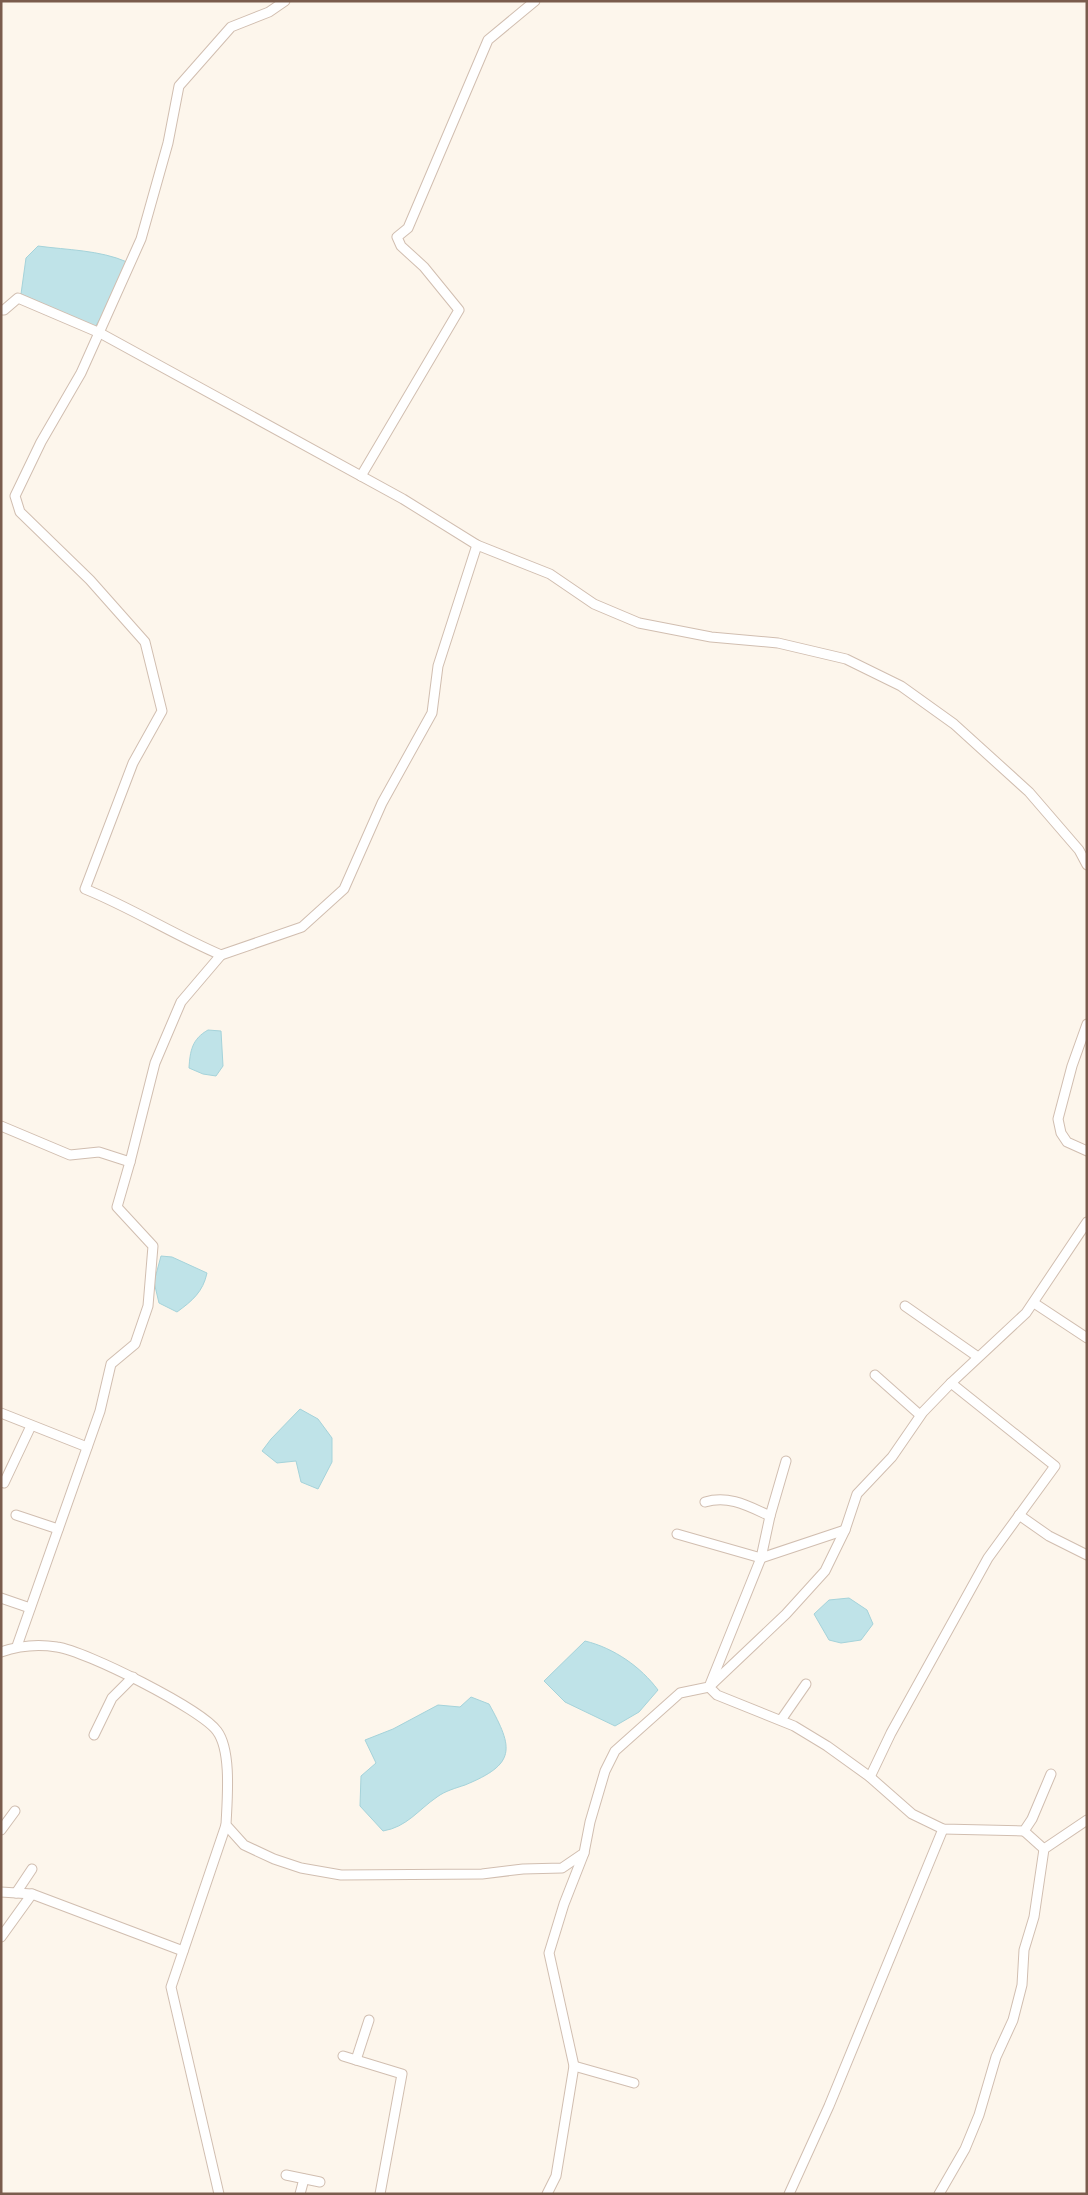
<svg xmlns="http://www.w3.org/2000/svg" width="1088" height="2195" font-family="Raleway,sans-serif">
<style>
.water{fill:#bfe3e8;stroke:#a5d3da}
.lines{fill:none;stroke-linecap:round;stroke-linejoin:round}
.minor-casing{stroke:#d1beb0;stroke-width:11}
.minor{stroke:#fff;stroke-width:9}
</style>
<rect width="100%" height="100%" fill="#fdf6ec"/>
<g class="water">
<path d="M38,246C67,250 100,250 127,262L106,309L95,327L21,294L26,258Z"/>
<path d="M208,1030L221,1031L223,1066L216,1076L203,1074L189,1068C190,1051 192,1039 208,1030Z"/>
<path d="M161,1256L172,1257L207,1273C203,1292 192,1301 177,1312L159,1303L154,1282Z"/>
<path d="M300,1409L318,1419L332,1438V1462L318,1489L301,1482L296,1461L277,1463L262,1451L271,1439Z"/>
<path d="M849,1598L867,1610L873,1624L861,1640L841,1643L829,1640L814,1614L829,1600Z"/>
<path d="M585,1641C614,1648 641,1667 658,1690L639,1712L615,1726L565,1702L544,1681Z"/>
<path d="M471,1697L489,1704C514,1749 516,1764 465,1785C456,1788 445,1791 437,1797C418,1810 407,1827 383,1831L360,1806L361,1776L376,1763L365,1740L393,1729L438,1705L460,1707Z"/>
</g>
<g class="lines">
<defs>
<g id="minor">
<path d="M1,310H4L18,298L100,333L403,499L477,545"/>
<path d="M361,476L459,310L424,267L401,246L397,237L408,228L488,40L535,1"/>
<path d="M221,955L302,927L344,889L382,803L432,713L438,666L477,545L550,574L594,604L639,623L711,637L778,643L846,659L901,686L954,724L1029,792L1079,850L1087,865"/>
<path d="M1087,1024L1072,1066L1058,1119L1061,1133L1067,1142L1087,1151"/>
<path d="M1,1126L70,1155L99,1152L130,1162L155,1063L181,1002L221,955C174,935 132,908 85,889L133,763L162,711L145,642L90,580L20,512L15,496L41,442L81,373L141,239L168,143L179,86L231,27L269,12L285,1"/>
<path d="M1034,1303L1087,1338"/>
<path d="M905,1306L978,1357"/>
<path d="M875,1375L920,1415"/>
<path d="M1,1413L87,1447"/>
<path d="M4,1483L30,1428"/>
<path d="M705,1502C729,1495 748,1506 770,1516"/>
<path d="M16,1515L58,1529"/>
<path d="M1019,1515L1049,1536L1087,1555"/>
<path d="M677,1534L761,1558L845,1530"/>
<path d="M1,1598L30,1608"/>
<path d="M17,1646L100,1411L111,1364L135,1344L148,1306L153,1246L117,1207L130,1162"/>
<path d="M1,1652C18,1646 39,1644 57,1647C86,1651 201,1709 217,1731C232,1751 227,1801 226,1825L244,1845L274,1859L301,1868L341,1875L482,1874L523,1869L562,1868L584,1853L590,1822L605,1771L615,1751L680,1693L709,1687L761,1558L770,1516L786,1461"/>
<path d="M781,1720L806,1684"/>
<path d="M94,1735L112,1698L133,1677"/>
<path d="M1051,1774L1032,1819L1024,1831L943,1829L912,1814L870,1777L827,1746L794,1726L717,1695L709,1687L786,1614L825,1571L845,1530L857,1494L892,1457L923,1412L951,1383L1026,1313L1087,1222"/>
<path d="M870,1777L891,1733L988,1558L1055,1466L951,1383"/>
<path d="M1,1830L15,1811"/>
<path d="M1024,1831L1044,1849"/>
<path d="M1,1892L32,1894L183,1951"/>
<path d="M16,1893L32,1869"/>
<path d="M1,1937L32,1894"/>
<path d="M343,2056L402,2074L380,2194"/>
<path d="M356,2060L369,2020"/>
<path d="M574,2066L634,2083"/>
<path d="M286,2175L320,2182"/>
<path d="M219,2194L171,1987L226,1825"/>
<path d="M300,2194L304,2179"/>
<path d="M547,2194L556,2176L574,2066L549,1953L564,1904L584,1853"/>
<path d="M789,2194L829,2106L943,1829"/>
<path d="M939,2194L965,2149L979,2115L996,2057L1013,2020L1022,1985L1024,1950L1034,1917L1044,1849L1087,1820"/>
</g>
</defs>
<use href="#minor" class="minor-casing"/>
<use href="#minor" class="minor"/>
</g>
<rect width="1088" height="2195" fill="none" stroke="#7a5c4d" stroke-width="5"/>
</svg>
